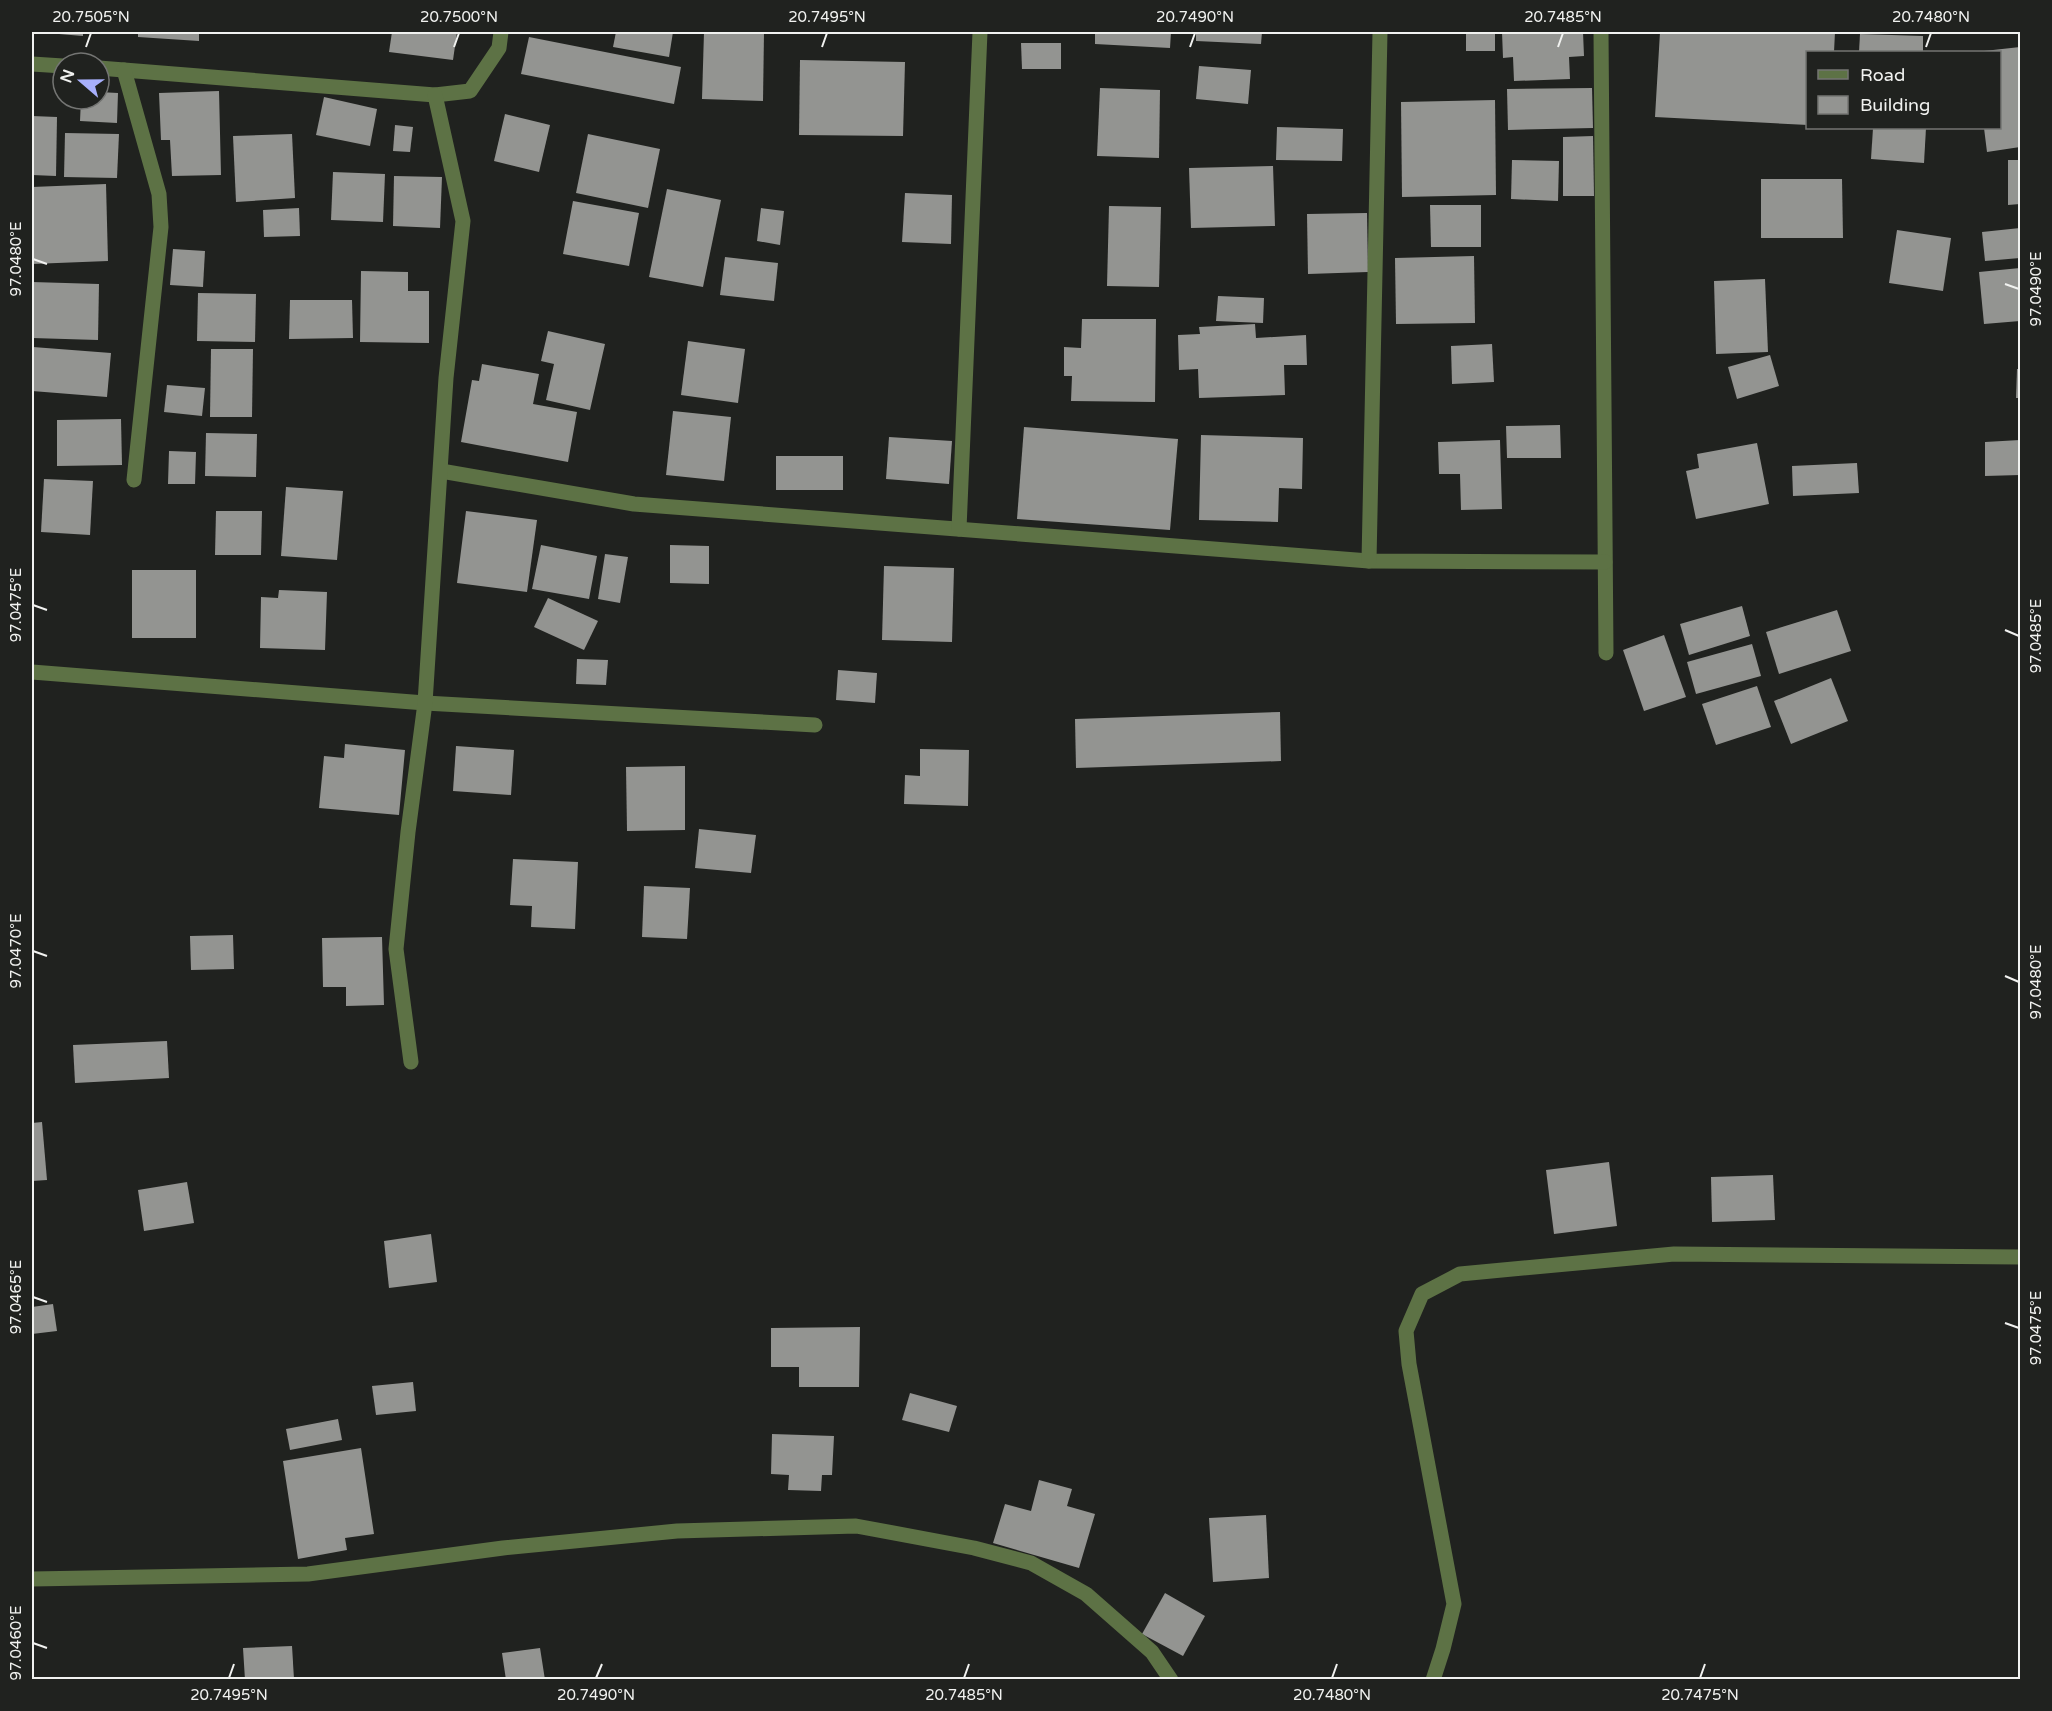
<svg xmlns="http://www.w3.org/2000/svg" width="2052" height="1711" font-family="'Varela Round',sans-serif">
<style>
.building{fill:#939491}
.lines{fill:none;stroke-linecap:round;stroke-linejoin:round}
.street{stroke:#5d7245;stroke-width:15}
.ticks{fill:none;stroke:#f1f2f0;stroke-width:2}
.neatline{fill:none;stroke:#f1f2f0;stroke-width:2}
.ticks-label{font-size:15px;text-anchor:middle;fill:#f1f2f0}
</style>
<rect width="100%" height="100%" fill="#20221f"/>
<g class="building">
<path d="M47,32H83V36L47,33Z"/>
<path d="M138,32H199V41L138,37Z"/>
<path d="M392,32H457L453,60L389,52Z"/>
<path d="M616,32H673L669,57L613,47Z"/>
<path d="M704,32H764L763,101L702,99Z"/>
<path d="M1095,32H1171L1170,48L1095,44Z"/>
<path d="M1196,32H1262L1261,44L1196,41Z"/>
<rect x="1466" y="32" width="29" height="19"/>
<path d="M1502,32H1583L1584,56L1569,57L1570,79L1514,81L1513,57L1503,58Z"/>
<path d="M1660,32H1835L1834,52H1808V125L1655,117Z"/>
<path d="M1860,34L1923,36V52H1859Z"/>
<path d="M529,37L681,67L674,104L521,74Z"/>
<path d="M1021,43H1061V69H1022Z"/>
<path d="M2020,47V147L1987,152L1984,128H2000V52L1984,51Z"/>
<path d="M800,60L905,62L903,136L799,135Z"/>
<path d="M1199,66L1251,70L1248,104L1196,99Z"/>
<path d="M1100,88L1160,90L1159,158L1097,156Z"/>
<path d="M1592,88L1593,128L1508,130L1507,89Z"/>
<path d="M219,91L221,175L172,176L170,140H161L159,93Z"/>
<path d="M99,92L118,93L117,123L80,121L81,99H99Z"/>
<path d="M324,97L377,109L370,146L316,135Z"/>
<path d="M1495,100L1496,195L1402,197L1401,102Z"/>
<path d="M505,114L550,125L539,172L494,161Z"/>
<path d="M32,116L57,117L56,176L32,175Z"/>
<path d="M395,125L413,127L410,152L393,151Z"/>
<path d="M1277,127L1343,129L1342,161L1276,160Z"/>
<path d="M1873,128H1926L1924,163L1871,159Z"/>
<path d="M65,133L119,134L117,178L64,177Z"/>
<path d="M292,134L295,198L236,202L233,136Z"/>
<path d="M588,134L660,149L648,208L576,193Z"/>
<path d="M1593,136L1594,196H1563V137Z"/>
<path d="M1512,160L1559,161L1558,201L1511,199Z"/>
<path d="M2008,160H2020V204L2008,205Z"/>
<path d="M1273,166L1275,226L1191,228L1189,168Z"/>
<path d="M333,172L385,174L383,222L331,220Z"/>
<path d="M394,176L442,177L440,228L393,226Z"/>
<path d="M1761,179H1842L1843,238H1761Z"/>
<path d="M106,184L108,261L32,264V187Z"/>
<path d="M667,189L721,200L703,287L649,277Z"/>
<path d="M905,193L952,195L951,244L902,242Z"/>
<path d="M573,201L639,213L629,266L563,254Z"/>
<path d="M1430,205H1481V247H1431Z"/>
<path d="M1109,206L1161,207L1159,287L1107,286Z"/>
<path d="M299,208L300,236L264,237L263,210Z"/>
<path d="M761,208L784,211L780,245L757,241Z"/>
<path d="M1367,213L1368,272L1308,274L1307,214Z"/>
<path d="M2020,228V258L1985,261L1982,232Z"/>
<path d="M1897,230L1951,238L1943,291L1889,283Z"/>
<path d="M173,249L205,251L203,287L170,285Z"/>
<path d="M1474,256L1475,323L1396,324L1395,258Z"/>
<path d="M725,257L778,263L774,301L720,295Z"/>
<path d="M2020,268V321L1984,324L1979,272Z"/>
<path d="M361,271L408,272V291H429V343L360,342Z"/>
<path d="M1765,279L1768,352L1716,354L1714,281Z"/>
<path d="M32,282L99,284L98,340L32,338Z"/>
<path d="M198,293L256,294L255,342L197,341Z"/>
<path d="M1218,296L1264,298L1263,323L1216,321Z"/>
<path d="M290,300H352L353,338L289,339Z"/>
<path d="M1082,319H1156L1155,402L1071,401L1072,376H1064V347L1081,348Z"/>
<path d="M1255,324L1256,338L1306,335L1307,365H1284L1285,395L1199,398L1198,369L1179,370L1178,335L1200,334L1199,327Z"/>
<path d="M548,331L605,344L590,410L546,400L554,364L541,361Z"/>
<path d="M688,341L745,349L738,403L681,395Z"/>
<path d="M1492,344L1494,382L1452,384L1451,346Z"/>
<path d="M33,347L111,353L107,397L32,391Z"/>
<path d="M211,349H253L252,417H210Z"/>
<path d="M1770,355L1779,386L1737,399L1728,367Z"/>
<path d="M482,364L539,374L533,404L577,412L568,462L461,442L472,380L479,381Z"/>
<path d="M2017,369H2020V398H2016Z"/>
<path d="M167,385L205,388L202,416L164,412Z"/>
<path d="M673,411L731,417L724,481L666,475Z"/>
<path d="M121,419L122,465L57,466V420Z"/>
<path d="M1560,425L1561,458H1507L1506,426Z"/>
<path d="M1024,427L1178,439L1170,530L1017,519Z"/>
<path d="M206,433L257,434L256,477L205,476Z"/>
<path d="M1201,435L1303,438L1302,489L1279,488L1278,522L1199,520Z"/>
<path d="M889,437L952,441L949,484L886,479Z"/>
<path d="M1500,440L1502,509L1461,510L1460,474H1439L1438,442Z"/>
<path d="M2020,440V475L1985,476V442Z"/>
<path d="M1757,443L1769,504L1696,519L1686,471L1699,468L1697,454Z"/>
<path d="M169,451L196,452L195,484H168Z"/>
<rect x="776" y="456" width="67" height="34"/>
<path d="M1857,463L1859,493L1793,496L1792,466Z"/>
<path d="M44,479L93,481L90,535L41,532Z"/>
<path d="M286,487L343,491L337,560L281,556Z"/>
<path d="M216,511H262L261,555H215Z"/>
<path d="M466,511L537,520L527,592L457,583Z"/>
<path d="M541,545L597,556L589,599L532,589Z"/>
<path d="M670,545L709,546V584L670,583Z"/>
<path d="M605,554L628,557L620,603L598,599Z"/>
<path d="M884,566L954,568L952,642L882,640Z"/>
<rect x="132" y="570" width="64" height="68"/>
<path d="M279,590L327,592L325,650L260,648L261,597L278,598Z"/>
<path d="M548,598L598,621L584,650L534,627Z"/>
<path d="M1742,606L1750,636L1689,655L1680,624Z"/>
<path d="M1837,610L1851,651L1779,674L1766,632Z"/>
<path d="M1664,635L1686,697L1644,711L1623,650Z"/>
<path d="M1752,644L1761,676L1696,694L1687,662Z"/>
<path d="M577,659L608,660L606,685L576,684Z"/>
<path d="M838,670L877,673L875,703L836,700Z"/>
<path d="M1831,678L1848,721L1791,744L1774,701Z"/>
<path d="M1757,686L1771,727L1716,745L1702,704Z"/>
<path d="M1280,712L1281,761L1076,768L1075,719Z"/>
<path d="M345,744L405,750L399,815L319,808L324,756L344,758Z"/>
<path d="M456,746L514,750L511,795L453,791Z"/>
<path d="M920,749L969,750L968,806L904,804L905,775L920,776Z"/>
<path d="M685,766V830L627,831L626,767Z"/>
<path d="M699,829L756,835L751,873L695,868Z"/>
<path d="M513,859L578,862L575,929L531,927L532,906L510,905Z"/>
<path d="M644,886L690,888L687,939L642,937Z"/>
<path d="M233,935L234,969L191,970L190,936Z"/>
<path d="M382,937L384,1005L346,1006V987H323L322,938Z"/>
<path d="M167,1041L169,1078L75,1083L73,1045Z"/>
<path d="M42,1122L47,1180L32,1181V1123Z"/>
<path d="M1609,1162L1617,1226L1554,1234L1546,1170Z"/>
<path d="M1773,1175L1775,1220L1712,1222L1711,1177Z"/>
<path d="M187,1182L194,1223L144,1231L138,1190Z"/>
<path d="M431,1234L437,1282L389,1288L384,1241Z"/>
<path d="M53,1304L57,1331L32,1334V1307Z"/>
<path d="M860,1327L859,1387H799V1367H771V1328Z"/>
<path d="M413,1382L416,1411L376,1415L372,1386Z"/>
<path d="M910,1393L957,1406L949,1432L902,1420Z"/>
<path d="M338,1419L342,1440L290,1450L286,1429Z"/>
<path d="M772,1434L834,1436L832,1475H822L821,1491L788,1490L789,1475L771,1474Z"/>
<path d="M361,1448L374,1534L345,1538L347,1550L298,1559L283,1461Z"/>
<path d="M1039,1480L1072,1489L1067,1506L1095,1514L1079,1568L993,1543L1005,1504L1031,1511Z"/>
<path d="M1266,1515L1269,1578L1213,1582L1209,1518Z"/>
<path d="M1165,1593L1205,1616L1183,1656L1142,1634Z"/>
<path d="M292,1646L294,1679L245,1680L243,1648Z"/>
<path d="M540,1648L545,1680H506L502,1653Z"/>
</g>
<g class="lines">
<g class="street">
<path d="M1601,32L1606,653"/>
<path d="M32,64L63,66"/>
<path d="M99,68L435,95L470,91L499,48L501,32"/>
<path d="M124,70L159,194L161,227L134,480"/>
<path d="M441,471L634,504L1369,561L1605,562"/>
<path d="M959,529L980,32"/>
<path d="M1369,561L1380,32"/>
<path d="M32,672L425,703L815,725"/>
<path d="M411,1062L396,949L408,832L425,703L446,378L463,221L435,95"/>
<path d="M32,1579L308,1574L503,1548L677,1531L856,1526L974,1548L1031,1563L1086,1594L1152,1652L1171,1680"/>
<path d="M1433,1680L1443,1649L1454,1604L1409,1364L1406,1331L1422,1294L1460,1274L1674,1254L2020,1257"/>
</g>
</g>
<path class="ticks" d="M86,47L91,33M454,47L459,33M822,47L827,33M1190,47L1195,33M1558,47L1563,33M1926,47L1931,33M33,259L47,264M2005,284L2019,289M33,605L47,610M2005,630L2019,636M33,951L47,956M2005,976L2019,982M33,1297L47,1302M2005,1323L2019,1328M33,1643L47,1648M229,1678L234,1664M596,1678L602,1664M964,1678L969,1664M1332,1678L1337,1664M1700,1678L1705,1664"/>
<rect width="2052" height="1711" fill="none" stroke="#20221f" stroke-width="66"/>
<rect x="1806" y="51" width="195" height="78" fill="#20221f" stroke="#747573" stroke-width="1.5"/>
<rect x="1818" y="70" width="30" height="9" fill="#5d7245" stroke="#747573" stroke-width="1.5"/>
<text x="1860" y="81" font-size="18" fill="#f1f2f0">Road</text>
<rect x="1818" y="96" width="30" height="18" fill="#939491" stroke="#747573" stroke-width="1.5"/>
<text x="1860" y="111" font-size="18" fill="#f1f2f0">Building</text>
<g transform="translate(81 81) rotate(290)"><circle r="28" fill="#20221f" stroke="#747573" stroke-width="1.5"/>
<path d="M0-4.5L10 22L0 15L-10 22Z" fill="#a8b0fc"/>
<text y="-9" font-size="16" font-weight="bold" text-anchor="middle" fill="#f1f2f0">N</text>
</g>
<rect x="33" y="33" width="1986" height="1645" class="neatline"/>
<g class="ticks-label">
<text x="91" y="22">20.7505°N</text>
<text x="459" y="22">20.7500°N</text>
<text x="827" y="22">20.7495°N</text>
<text x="1195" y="22">20.7490°N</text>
<text x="1563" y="22">20.7485°N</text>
<text x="1931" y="22">20.7480°N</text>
<text transform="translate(16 259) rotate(-90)" y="5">97.0480°E</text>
<text transform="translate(2036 289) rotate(-90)" y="5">97.0490°E</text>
<text transform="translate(16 605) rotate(-90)" y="5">97.0475°E</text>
<text transform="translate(2036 636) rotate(-90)" y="5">97.0485°E</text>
<text transform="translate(16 951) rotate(-90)" y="5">97.0470°E</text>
<text transform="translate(2036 982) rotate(-90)" y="5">97.0480°E</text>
<text transform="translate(16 1297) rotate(-90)" y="5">97.0465°E</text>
<text transform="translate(2036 1328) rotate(-90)" y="5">97.0475°E</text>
<text transform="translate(16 1643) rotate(-90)" y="5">97.0460°E</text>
<text x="229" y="1700">20.7495°N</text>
<text x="596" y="1700">20.7490°N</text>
<text x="964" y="1700">20.7485°N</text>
<text x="1332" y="1700">20.7480°N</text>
<text x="1700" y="1700">20.7475°N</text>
</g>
</svg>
